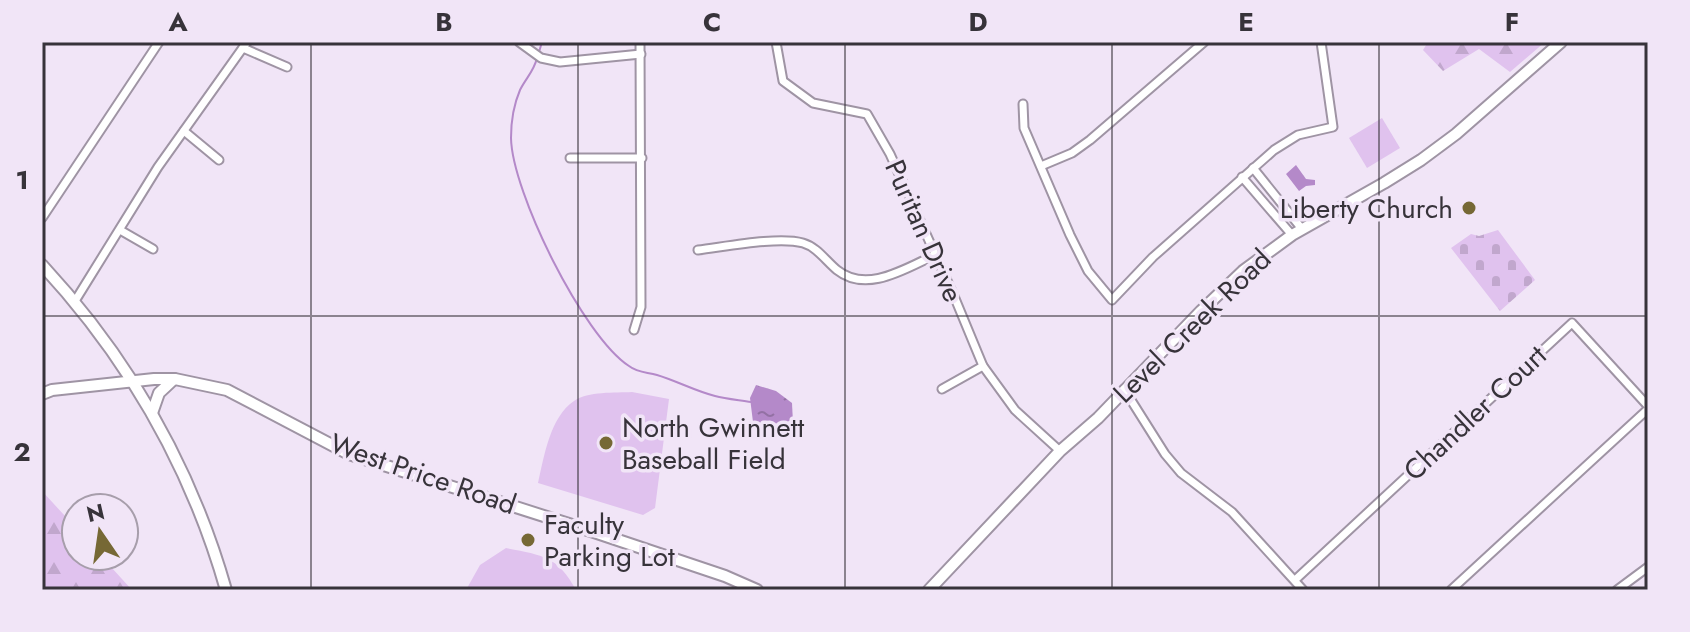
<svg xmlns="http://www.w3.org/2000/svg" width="1690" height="632" font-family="Jost,sans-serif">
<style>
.forest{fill:url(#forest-firs)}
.cemetery{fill:url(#cemetery-stones)}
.park{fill:#e0c2ee}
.water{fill:url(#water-ripples)}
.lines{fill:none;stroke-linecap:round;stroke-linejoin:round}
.stream{stroke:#b489c9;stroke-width:2}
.street-casing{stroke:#9f94a4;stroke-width:11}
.secondary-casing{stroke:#9f94a4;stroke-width:14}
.street{stroke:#fff;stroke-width:7}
.secondary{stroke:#fff;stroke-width:10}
.grid{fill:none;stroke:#37333a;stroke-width:2;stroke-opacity:0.55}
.poi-dot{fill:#766835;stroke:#f1e5f7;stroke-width:3}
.labels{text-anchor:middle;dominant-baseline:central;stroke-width:7;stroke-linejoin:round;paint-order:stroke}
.poi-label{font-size:28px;fill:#37333a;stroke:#f1e5f7;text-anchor:start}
.street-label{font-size:28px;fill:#37333a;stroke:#f1e5f7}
.neatline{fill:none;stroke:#37333a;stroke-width:3}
.grid-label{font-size:26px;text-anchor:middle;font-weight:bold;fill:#37333a}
</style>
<defs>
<pattern id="forest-firs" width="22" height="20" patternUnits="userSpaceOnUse" patternTransform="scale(2)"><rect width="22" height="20" fill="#e0c2ee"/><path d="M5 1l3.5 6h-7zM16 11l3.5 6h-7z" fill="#c1a7cd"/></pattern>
<pattern id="cemetery-stones" width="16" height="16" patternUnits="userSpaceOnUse" patternTransform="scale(2)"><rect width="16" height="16" fill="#e0c2ee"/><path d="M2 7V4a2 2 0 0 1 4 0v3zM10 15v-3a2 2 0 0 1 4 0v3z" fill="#c1a7cd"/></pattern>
<pattern id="water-ripples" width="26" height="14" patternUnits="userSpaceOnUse" patternTransform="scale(2)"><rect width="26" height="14" fill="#b489c9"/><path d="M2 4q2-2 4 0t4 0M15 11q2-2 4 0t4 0" fill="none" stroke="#9371a4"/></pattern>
</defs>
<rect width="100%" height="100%" fill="#f1e5f7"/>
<g class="forest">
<path d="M1428,42H1545L1510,72L1479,49L1443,71L1423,50Z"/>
<path d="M42,491L76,528V556H101L132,590H42Z"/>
</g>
<path class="cemetery" d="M1498,230L1535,280L1500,311L1451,248L1471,234L1479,236Z"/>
<g class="park">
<path d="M1382,118L1400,148L1367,168L1349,138Z"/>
<path d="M632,392L669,399L655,508L643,515L538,483C544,457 550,417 574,401C588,391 615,393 632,392Z"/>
<path d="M506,548C542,555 558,556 576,590H466L480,565Z"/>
</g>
<g class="water">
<path d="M1296,165L1306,179L1315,180V185L1306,186L1299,191L1286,174Z"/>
<path d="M756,385L776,391L792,403L793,423L788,435L758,440L755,438L750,398Z"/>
</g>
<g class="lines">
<g class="stream">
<path d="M539,52L542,42"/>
<path d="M537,58C534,71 526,78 520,90C514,104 511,122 511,138C512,192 583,336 629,366C638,373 647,372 657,375C677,381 695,391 715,396C726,399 739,400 751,402"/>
</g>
<defs>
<g id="street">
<path d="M519,42L541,58L560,62L641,54"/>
<path d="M776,42L783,81L813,103L867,114L890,154L954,296L983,366L1015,410L1060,451"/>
<path d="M243,48L287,67"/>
<path d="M1023,104L1024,128L1070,235L1088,271L1112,300L1153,257L1274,150L1298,135L1333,127L1321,42"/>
<path d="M184,131L219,160"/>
<path d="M570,158H642"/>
<path d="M1041,166L1072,153L1090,140L1204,42"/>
<path d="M1253,168L1302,229"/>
<path d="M1242,177L1292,235"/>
<path d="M42,218L159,42"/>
<path d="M120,230L153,249"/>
<path d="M698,250C724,247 778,236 803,243C817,247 826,261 837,270C867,294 906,268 935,255"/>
<path d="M75,301L158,167L247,42"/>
<path d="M634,330L641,307L640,42"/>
<path d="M942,389L983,366"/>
<path d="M1124,389L1165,454L1181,473L1232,512L1303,590"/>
<path d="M1295,580L1572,323L1648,406"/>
<path d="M1451,590L1648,409"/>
<path d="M1617,590L1648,567"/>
</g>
<g id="secondary">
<path d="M42,265C129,359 191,467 226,590"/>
<path d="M42,394L52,390L154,379H175L227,390L349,454L594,532L725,576L757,590"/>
<path d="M152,413L159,393L174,379"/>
<path d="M929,590L1060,451L1098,418L1201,311L1243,271L1292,235L1384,183L1421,160L1456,134L1561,42"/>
</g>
</defs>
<use href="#street" class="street-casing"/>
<use href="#secondary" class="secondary-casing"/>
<use href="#street" class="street"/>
<use href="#secondary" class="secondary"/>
</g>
<path class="grid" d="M311,42V590M578,42V590M845,42V590M1112,42V590M1379,42V590M42,316H1648"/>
<g class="poi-dot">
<circle cx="1469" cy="208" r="8"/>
<circle cx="606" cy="443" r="8"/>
<circle cx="528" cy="540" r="8"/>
</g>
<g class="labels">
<g class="poi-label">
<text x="1453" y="208" text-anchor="end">Liberty Church</text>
<text x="622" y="427">North Gwinnett<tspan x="622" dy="32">Baseball Field</tspan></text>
<text x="544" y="524">Faculty<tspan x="544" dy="32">Parking Lot</tspan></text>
</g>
<g class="street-label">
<text transform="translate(924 231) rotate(66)">Puritan Drive</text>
<text transform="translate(1192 326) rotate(-44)">Level Creek Road</text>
<text transform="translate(1475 413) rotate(-43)">Chandler Court</text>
<text transform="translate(423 474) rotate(19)">West Price Road</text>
</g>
</g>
<rect width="1690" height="632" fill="none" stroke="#f1e5f7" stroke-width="88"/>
<g transform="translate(100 532) rotate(347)"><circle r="38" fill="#f1e5f7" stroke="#a79eab" stroke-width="2"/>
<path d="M0-6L14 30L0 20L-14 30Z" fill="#766835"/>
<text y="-12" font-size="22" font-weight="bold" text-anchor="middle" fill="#37333a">N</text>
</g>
<rect x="44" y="44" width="1602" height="544" class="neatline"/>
<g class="grid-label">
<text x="178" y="31">A</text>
<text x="444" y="31">B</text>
<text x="712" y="31">C</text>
<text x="978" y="31">D</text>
<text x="1246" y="31">E</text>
<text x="1512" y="31">F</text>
<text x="22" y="189">1</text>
<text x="22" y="461">2</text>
</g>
</svg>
